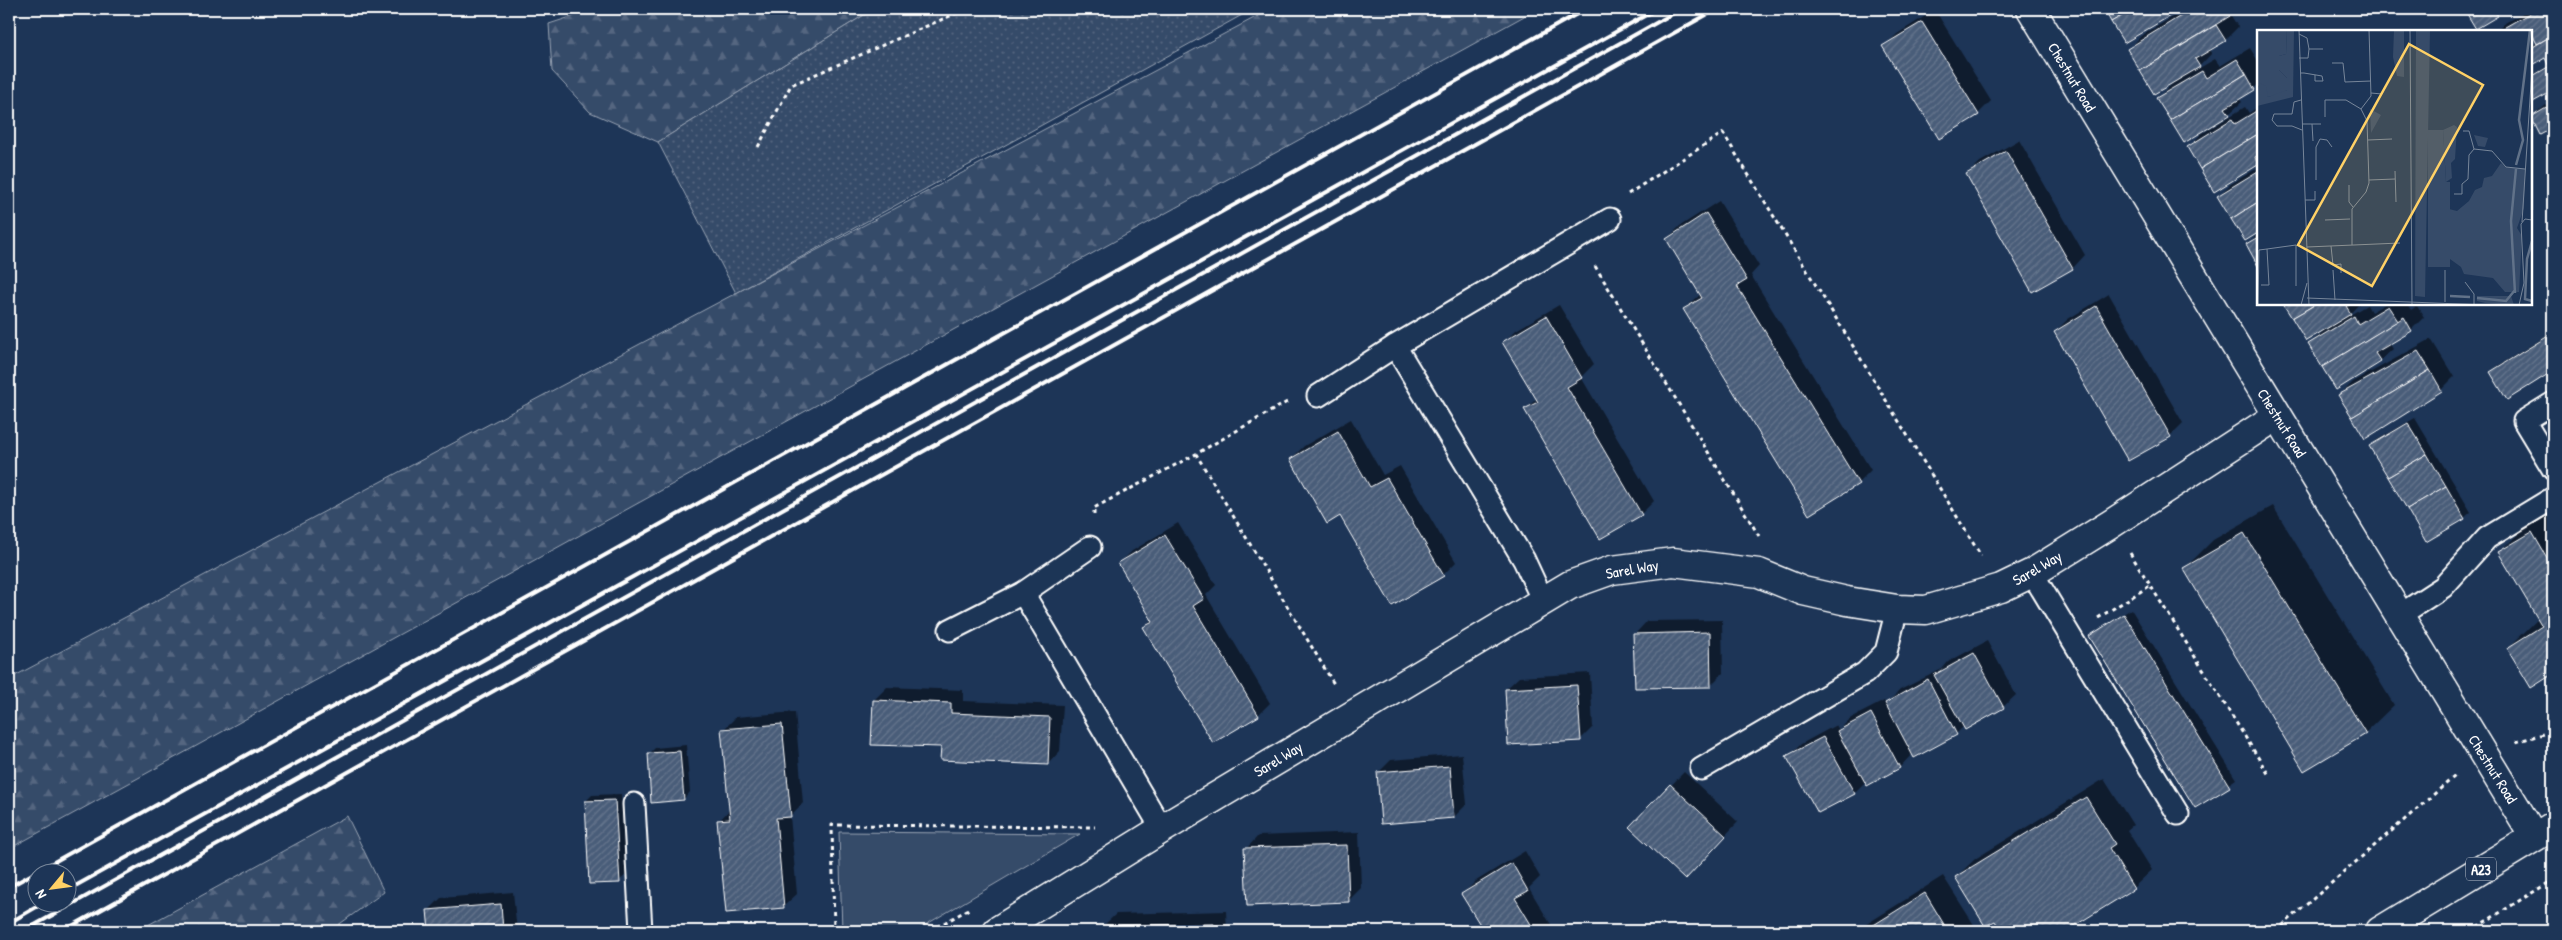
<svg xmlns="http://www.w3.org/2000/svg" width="2562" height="940" font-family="'Patrick Hand',sans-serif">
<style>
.grass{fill:#364b69;stroke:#9aa5b4}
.forest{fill:url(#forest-firs);stroke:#9aa5b4}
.garden{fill:url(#garden-dots);stroke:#9aa5b4}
.shadow{fill:#0007}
.building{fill:url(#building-hatch);stroke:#fff}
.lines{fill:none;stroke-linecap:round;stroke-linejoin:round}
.service-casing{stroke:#fff;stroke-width:25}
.minor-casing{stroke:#fff;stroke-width:31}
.primary-casing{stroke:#fff;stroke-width:31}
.path{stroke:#fff;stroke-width:3;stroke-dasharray:4 4;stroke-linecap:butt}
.service{stroke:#1d3557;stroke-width:21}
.minor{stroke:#1d3557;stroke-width:28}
.primary{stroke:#1d3557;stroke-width:28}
.rail{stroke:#fff;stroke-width:4}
.labels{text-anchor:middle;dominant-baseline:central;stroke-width:5;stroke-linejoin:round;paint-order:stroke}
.shield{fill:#1d3557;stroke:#bbc2cd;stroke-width:1}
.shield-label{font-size:14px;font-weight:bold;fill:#fff}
.street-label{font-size:15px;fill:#fff;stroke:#1d3557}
.inset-river{fill:none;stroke:#617289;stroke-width:2.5}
.inset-road{fill:none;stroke:#77869a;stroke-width:1}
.view{fill:#ffd166;fill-opacity:0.15;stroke:#ffd166;stroke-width:2.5}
.inset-edge{fill:none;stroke:#fff;stroke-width:2.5}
</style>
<defs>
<pattern id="forest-firs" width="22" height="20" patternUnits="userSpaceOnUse" patternTransform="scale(1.25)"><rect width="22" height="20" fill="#364b69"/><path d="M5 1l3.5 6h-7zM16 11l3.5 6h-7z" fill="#546680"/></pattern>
<pattern id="garden-dots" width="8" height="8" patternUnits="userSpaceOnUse" patternTransform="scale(1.25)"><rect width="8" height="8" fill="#364b69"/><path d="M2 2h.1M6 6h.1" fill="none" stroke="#546680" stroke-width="1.8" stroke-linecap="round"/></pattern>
<pattern id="building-hatch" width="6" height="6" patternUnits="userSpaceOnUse" patternTransform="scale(1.25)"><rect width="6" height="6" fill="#4a5d79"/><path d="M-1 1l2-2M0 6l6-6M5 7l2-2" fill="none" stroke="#65758d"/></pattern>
</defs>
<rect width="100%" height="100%" fill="#1d3557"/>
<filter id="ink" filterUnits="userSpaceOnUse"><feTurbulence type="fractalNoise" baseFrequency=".02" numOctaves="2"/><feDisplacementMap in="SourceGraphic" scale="10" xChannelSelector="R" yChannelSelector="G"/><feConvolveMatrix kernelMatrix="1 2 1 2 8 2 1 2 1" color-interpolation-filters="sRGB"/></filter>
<g filter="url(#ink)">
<path class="grass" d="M839,832L1080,834L915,931H842Z"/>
<g class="forest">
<path d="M595,9H874L658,142L590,112L552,71L549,24Z"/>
<path d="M1271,9H1537L9,849V679Z"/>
<path d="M347,816L384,892L330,931H137Z"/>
</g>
<path class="garden" d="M874,9H1253L736,293L658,142Z"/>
<g class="shadow">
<path d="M2105,9H2179L2124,41Z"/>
<path d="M2186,9H2236L2230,14L2238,27L2225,40L2210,49L2212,53L2196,70L2215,59L2220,66L2250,48L2258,61V85L2239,98L2242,102L2228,115L2158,98L2174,82L2154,93L2129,49L2141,36Z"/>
<path d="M2466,9H2504L2476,27Z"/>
<path d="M2530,9H2553V89L2531,102V76L2550,65L2545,57L2531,65V46L2538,42L2533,34L2531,35V31H2496L2503,24Z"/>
<path d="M1935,10L1991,101L1978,114L1884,47L1897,34Z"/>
<path d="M2553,99V126L2541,133L2532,117Z"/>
<path d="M2245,107L2249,113L2258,107V163L2215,190L2189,147L2201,134Z"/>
<path d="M2019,140L2085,255L2073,268L2033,290L1967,175L1980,162Z"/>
<path d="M2258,168V231L2245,239L2218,196L2231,184Z"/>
<path d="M1719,201L1759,266L1751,275L1871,470L1858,483L1684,309L1701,294L1667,239L1680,226Z"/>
<path d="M2258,234V263L2247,245Z"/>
<path d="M2109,294L2183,423L2170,436L2055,332L2068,319Z"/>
<path d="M2284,304H2359L2348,316L2367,305L2371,312L2385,304H2407L2411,310L2417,306L2424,317L2411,330L2389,343L2393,349L2380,361L2310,344L2325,329L2306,339Z"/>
<path d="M1559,305L1594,364L1581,377L1654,501L1641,514L1525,410L1537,398L1504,342L1516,330Z"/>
<path d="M2553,332V370L2507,398L2491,372L2498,366Z"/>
<path d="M2431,339L2454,377L2441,390L2340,395L2353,382Z"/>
<path d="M2415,418L2471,512L2464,518L2371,446L2377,440Z"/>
<path d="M1351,419L1383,475L1400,466L1456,562L1443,575L1341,514L1291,459L1304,446Z"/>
<path d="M2273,506L2394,705L2365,733L2185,568L2213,540Z"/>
<path d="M2553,509V673L2531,686L2508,648L2539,618L2500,552L2528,524Z"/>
<path d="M1178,523L1216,585L1206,595L1270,703L1258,715L1145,627L1153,619L1120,563L1132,551Z"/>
<path d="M2131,609L2236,779L2195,807L2090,636Z"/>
<path d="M1722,620L1723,673L1710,686L1635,634L1647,621Z"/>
<path d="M1987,641L2016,695L2003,707L1964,726L1956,734L1915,756L1913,753L1900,767L1867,784L1866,781L1854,793L1788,757L1801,744L1836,725L1839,730L1851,718L1884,701L1886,704L1900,690L1942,669L1948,662Z"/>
<path d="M1590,673L1593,727L1580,740L1506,689L1519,677Z"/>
<path d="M887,687L963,690V701L1063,705L1060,751L1048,764L874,700Z"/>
<path d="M795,712L803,803L790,816L797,894L784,906L727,912L719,821L730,809L723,730L736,717Z"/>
<path d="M686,745L690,792L684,799L649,754L655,748Z"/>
<path d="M1462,754L1467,804L1454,817L1378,773L1391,760Z"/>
<path d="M1684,772L1738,822L1697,865L1631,827Z"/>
<path d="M2104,779L2133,825L2127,830L2152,870L2133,888L2064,931H2003L1995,919L1956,877L1975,859Z"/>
<path d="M621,794L626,875L619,881L586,801L592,795Z"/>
<path d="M1359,832L1361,888L1348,901L1246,849L1258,836Z"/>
<path d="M1525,851L1540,877L1529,888L1553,928L1550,931H1485L1463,894L1476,881Z"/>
<path d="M1943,876L1978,931H1858L1865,925Z"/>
<path d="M513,892L517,931H430L428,911L441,898Z"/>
<path d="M1226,911L1227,931H1104L1103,926L1116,914Z"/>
</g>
<g class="building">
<path d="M2104,9H2134L2111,22Z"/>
<path d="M2134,9H2182L2124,43L2111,22Z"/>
<path d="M2192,9H2225L2230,16L2140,71L2127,49Z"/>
<path d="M2464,9H2494L2498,16L2476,29Z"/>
<path d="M2537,9H2553V35L2537,44L2533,36L2531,37V31H2498Z"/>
<path d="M1922,22L1979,115L1939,139L1882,46Z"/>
<path d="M2216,25L2226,41L2195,59L2200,67L2154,94L2140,71Z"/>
<path d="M2553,35V64L2549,67L2545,58L2531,66V48Z"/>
<path d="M2237,59L2246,74L2170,120L2156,98L2202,71L2206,78Z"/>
<path d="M2553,64V91L2531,103V77Z"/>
<path d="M2246,74L2255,90L2225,108L2230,115L2184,143L2170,120Z"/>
<path d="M2553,104V128L2540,135L2531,117Z"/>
<path d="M2258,110V134L2200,169L2187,147L2232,119L2235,124Z"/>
<path d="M2258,134V155L2255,157L2258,165L2214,192L2200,169Z"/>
<path d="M2006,151L2073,269L2032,292L1966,174Z"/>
<path d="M2258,171V202L2231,219L2217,196Z"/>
<path d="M2258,202V233L2245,241L2231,219Z"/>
<path d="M1706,213L1747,280L1737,286L1859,484L1809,515L1683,309L1702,298L1666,239Z"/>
<path d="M2258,237V266L2246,244Z"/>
<path d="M2283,304H2316L2292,318Z"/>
<path d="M2316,304H2351L2346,306L2351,314L2306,341L2292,318Z"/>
<path d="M2096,306L2171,437L2128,461L2054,332Z"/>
<path d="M2388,306L2398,321L2322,367L2308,344L2354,316L2358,324Z"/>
<path d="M1546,316L1582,378L1567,387L1642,515L1600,539L1524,409L1538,402L1502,342Z"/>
<path d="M2404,317L2412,331L2375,353L2381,362L2336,390L2322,367Z"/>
<path d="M2553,333V371L2507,400L2490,372Z"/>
<path d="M2418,351L2430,370L2352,417L2338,395Z"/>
<path d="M2430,370L2442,391L2365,439L2352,417Z"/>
<path d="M2408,423L2427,454L2388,477L2369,446Z"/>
<path d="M1338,431L1370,487L1387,478L1444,576L1392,606L1340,516L1327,524L1290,459Z"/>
<path d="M2427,454L2446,486L2407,509L2388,477Z"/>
<path d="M2446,486L2465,519L2426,542L2407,509Z"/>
<path d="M2532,532L2553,568V674L2531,688L2507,648L2542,626L2498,552Z"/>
<path d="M2244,533L2366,734L2304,771L2183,568Z"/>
<path d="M1165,535L1204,599L1193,606L1259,716L1213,743L1143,627L1153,622L1118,563Z"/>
<path d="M2124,614L2230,787L2195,808L2089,636Z"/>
<path d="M1710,632L1711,687L1635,688L1633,634Z"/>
<path d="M1974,653L2004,708L1965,730L1934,675Z"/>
<path d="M1928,679L1957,735L1914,758L1885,703Z"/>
<path d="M1577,685L1581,741L1508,745L1505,689Z"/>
<path d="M873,700L951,703V713L1050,717L1048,765L940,760L941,747L871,745Z"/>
<path d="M1871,713L1900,768L1867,786L1837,731Z"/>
<path d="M782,724L791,817L776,818L784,908L726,913L717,820L730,819L721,729Z"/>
<path d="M1823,737L1855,794L1818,813L1786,756Z"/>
<path d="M680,751L684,800L651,803L648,753Z"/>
<path d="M1450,766L1454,818L1381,824L1377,772Z"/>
<path d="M1670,784L1726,836L1685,880L1629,827Z"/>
<path d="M2086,797L2115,844L2109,848L2134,889L2066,931H2001L1995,921L1985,926L1955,877Z"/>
<path d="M615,800L620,883L589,884L585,801Z"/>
<path d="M1347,845L1349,902L1247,906L1244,848Z"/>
<path d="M1512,863L1528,891L1515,898L1535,931H1484L1461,894Z"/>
<path d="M1925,893L1948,931H1864Z"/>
<path d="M501,904L503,931H429L427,910Z"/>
<path d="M1214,924V931H1102V926Z"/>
</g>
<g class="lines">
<defs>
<g id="service">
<path d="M1395,346L1524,560L1543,601"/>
<path d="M1318,396L1395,346L1610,219"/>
<path d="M2553,403L2524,421L2553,469"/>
<path d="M2032,573L2178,814"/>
<path d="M1023,593L1162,829"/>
<path d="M2400,615L2443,587L2487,538L2553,498"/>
<path d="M950,630L1023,593L1090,547"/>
<path d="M1701,769L1865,673L1886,652L1897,609"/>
<path d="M634,804L641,931"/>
</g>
<g id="minor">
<path d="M2031,9L2534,837"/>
<path d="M997,931L1162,829L1570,585L1612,570L1673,562L1759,573L1803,591L1847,601L1897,609L1926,610L2001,588L2032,573L2111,524L2277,416"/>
</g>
<path id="primary" d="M2380,931L2553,826"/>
</defs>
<use href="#service" class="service-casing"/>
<use href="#minor" class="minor-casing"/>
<use href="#primary" class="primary-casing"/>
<g class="path">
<path d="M758,147L791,85L966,9"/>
<path d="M1628,194L1723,133L1981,556"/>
<path d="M1595,266L1759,536"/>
<path d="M1287,402L1196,454L1334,684"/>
<path d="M1094,515V508L1196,454"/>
<path d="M2130,553L2269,775"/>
<path d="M2098,618L2151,585"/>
<path d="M2516,742L2553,731"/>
<path d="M834,931L832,825L1095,827"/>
<path d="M930,931L969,909"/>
<path d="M2276,931L2455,776"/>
<path d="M2470,931L2553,880"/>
</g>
<use href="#service" class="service"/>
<use href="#minor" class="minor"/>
<use href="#primary" class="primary"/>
<g class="rail">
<path d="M9,887L1586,9"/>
<path d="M68,890L1657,9"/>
<path d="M9,923L45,902"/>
<path d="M24,931L1681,9"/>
<path d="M63,931L1717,9"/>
</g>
</g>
</g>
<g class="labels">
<rect class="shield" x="2466" y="857.5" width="30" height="23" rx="4"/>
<g class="shield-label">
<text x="2481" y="869">A23</text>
</g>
<g class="street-label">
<text transform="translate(2072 77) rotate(59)">Chestnut Road</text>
<text transform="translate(2282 423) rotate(58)">Chestnut Road</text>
<text transform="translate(2037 568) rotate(-30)">Sarel Way</text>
<text transform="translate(1632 569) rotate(-10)">Sarel Way</text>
<text transform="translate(1278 759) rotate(-31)">Sarel Way</text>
<text transform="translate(2493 769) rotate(58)">Chestnut Road</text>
</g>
</g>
<g transform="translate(2257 30)">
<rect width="275" height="275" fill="#1d3557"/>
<path d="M0,0H30L29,24L22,26V40L30,48V60L24,64L11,67L0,54ZM113,79L124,85L114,103ZM244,133L249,137L268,139L267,178L260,198L265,206L262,262H248L236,248L207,244L204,237L193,229L192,179L200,181L212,171L218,160L225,157L227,148L235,146ZM220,266H254L257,275L228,273L220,271Z" fill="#364b69"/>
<path d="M30,0H37L36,67L0,76L2,53L9,56L11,67L30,60V48L22,40V26L29,24ZM137,0H147V47L140,46L136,27ZM159,0H173L168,267L158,266ZM197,95L200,97L198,129L194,133L195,148L189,152L186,100Z" fill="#364b69"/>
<path d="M217,105L231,108L228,117L221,116Z" fill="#364b69"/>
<path d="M171,100H186L189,152H193V237H171Z" fill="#364b69"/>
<path class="inset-river" d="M275,99V180M259,135L266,110L262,90L273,0M275,211L270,229L268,269L275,271M258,263L254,191L259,139M193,266L213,267M220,268L249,271L258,260"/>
<path class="inset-road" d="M42,0L52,275M153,0L155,275M42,4L50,8L52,19H66M42,28H51L52,19M75,33H86L88,52L114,51M43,43H47L65,46L66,51H58V45M114,63L125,64L128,57M44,70L37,72L35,84H17L15,90L20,96H35L45,100M104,79L114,66L112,0M68,87V70H89L104,79L110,91L112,153L109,162L95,179V215M45,94H64M55,94L56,111M206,101H212L217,119M111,110L135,109M138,141L139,172M59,150V117L63,109L70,110L75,117M112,150L138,149M92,155V172L96,177M197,164H205V154L211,149L212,125L217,119L235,121L249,137L268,139M48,170H58V161M68,190L93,189M265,192L275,38M74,216L76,235L84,234V243M50,217L143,213M10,219L39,215V256M76,240L78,270M208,252L217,264V274M50,268L229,275M188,272V240M1,275L2,220L10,219L12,255H4M44,275L50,253M262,275L267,253L264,194L268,189L275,190"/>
<path class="view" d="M152,14L226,55L115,256L41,215Z"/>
<rect width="275" height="275" class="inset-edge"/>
</g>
<rect width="2562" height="940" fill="none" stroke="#1d3557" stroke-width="30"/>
<rect x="15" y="15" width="2532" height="910" fill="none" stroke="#fff" stroke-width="2" filter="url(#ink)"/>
<g transform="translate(52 888) rotate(241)"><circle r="24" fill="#1d3557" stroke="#77869a"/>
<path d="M0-4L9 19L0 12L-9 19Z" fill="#ffd166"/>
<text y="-8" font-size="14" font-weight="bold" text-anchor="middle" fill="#ffffff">N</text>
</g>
</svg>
